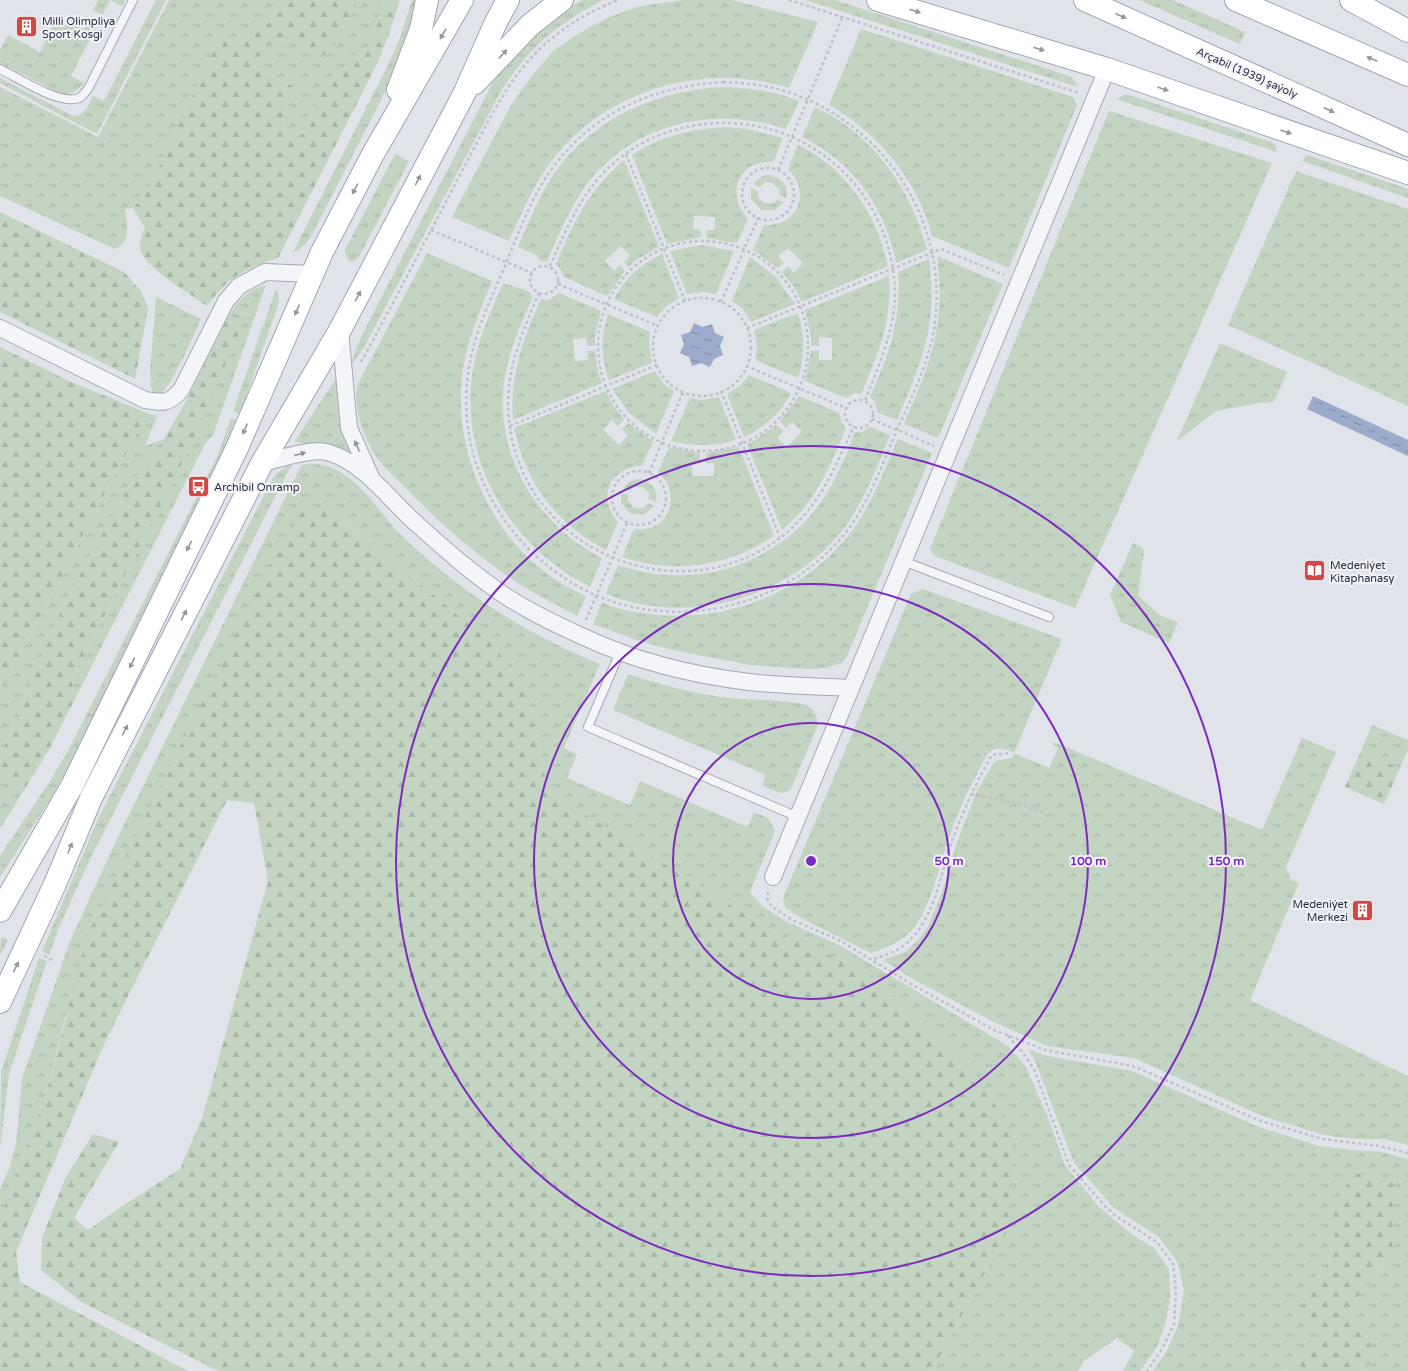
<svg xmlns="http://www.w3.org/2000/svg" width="1408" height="1371" font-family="'Varela Round',sans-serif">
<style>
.grass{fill:url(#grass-tufts)}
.forest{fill:url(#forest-firs)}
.water{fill:url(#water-ripples)}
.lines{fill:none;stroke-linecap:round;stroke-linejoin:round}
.service-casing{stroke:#a6a9b4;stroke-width:10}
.minor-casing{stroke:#a6a9b4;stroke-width:18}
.primary-casing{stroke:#a0a5b6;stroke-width:24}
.path{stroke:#bfc1c9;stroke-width:2.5;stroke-dasharray:3 3;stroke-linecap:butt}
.service{stroke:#f4f5f8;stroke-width:8}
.minor{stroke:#f4f5f8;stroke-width:16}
.primary{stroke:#fff;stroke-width:22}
.oneway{fill:#9496a0}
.oneway2{fill:#8e929d}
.ring{fill:none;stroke:#7b2cbf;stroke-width:2}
.labels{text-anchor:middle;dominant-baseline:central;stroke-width:4;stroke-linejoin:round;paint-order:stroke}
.poi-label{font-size:11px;fill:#292e42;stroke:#f1f3f7;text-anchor:start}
.street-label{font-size:11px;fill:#292e42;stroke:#f1f3f7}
.centre{fill:#7b2cbf;stroke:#f1f3f7;stroke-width:2}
.ring-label{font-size:12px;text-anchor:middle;font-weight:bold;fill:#7b2cbf;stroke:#f1f3f7;stroke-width:4;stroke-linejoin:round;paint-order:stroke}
</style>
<defs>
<pattern id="grass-tufts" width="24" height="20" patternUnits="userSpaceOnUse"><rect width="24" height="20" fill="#c3d4c2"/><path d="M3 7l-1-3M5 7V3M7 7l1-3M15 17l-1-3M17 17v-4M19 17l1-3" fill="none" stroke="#a8b6a8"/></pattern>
<pattern id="forest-firs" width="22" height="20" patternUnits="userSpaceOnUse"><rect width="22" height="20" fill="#c3d4c2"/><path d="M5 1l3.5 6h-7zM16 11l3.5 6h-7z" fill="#a8b6a8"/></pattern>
<pattern id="water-ripples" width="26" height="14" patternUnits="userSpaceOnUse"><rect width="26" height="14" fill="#9caacb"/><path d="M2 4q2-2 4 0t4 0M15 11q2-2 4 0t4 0" fill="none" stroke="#7f8ba6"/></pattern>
</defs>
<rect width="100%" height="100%" fill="#e1e3ea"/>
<g class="grass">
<path d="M98,0H125L122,6L110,0L103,15L93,10Z"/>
<path d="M156,0H166L97,134L0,83V78L73,116C85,116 88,106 93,96L104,101Z"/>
<path d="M169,0H281L273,19L243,44L219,40L146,194L133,208L125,209C127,224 132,242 115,249L0,196V87L98,137Z"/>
<path d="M356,0H385L372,40L362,58L351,55L344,68L335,73L323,92L303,135L286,131L284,114L296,86L284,82L256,67L263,45L289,40L356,5Z"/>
<path d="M412,0H422L397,69L309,240L299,250L293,252L388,65L400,38Z"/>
<path d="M583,0H603C555,26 532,44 501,91L363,349L350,367L356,349L362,335L492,84C516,51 546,19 583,0Z"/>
<path d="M682,0H732L818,22L789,88C702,61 602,90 548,166C531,189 521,215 509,241L452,217L510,107L530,78L553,51L578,34L607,18L636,7Z"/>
<path d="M806,0H835L1072,77L1078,87Z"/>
<path d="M1139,0H1173L1245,32L1240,44Z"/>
<path d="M58,16L84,29L91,17L99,21L71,76L84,83C76,92 71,96 59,93L0,63V50L8,35L40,52Z"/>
<path d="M861,29L1073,97L1077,105L1009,268L932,236C918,180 878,133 829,105Z"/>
<path d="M723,87C749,88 775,91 799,101L786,129C714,105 633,123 586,185C569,209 559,235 547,261H541L536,255L518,247C526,229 533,210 543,192C580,124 649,91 723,87Z"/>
<path d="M1124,95H1129L1271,142L1274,144L1277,152L1116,99Z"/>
<path d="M815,107C873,134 912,190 927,250L896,263C886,208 852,161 802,137Z"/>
<path d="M1109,111L1272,163L1075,608L937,557L933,554L930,549Z"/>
<path d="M726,127L747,129L783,138L773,162C738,160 725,194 748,219L737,243L706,238L707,230H715V217L694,216L693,229L701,230V237L667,244L632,155C661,136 691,129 726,127Z"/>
<path d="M798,145C847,169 877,214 888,266L802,302L793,286L782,272L788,266L794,273L803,263L788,248L778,256L784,263L778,268L753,250L764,225C798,226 812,193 788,169Z"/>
<path d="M395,154L409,161L359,257L353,262L349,261L345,254V250Z"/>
<path d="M1307,155L1408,189V198L1302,161Z"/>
<path d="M624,160L659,247L636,260L629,267L624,262L630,256L621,246L605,261L614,271L620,265L625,271L607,296L564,277L561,270L556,264C575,220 587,192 624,160Z"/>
<path d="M1296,171L1408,209V406L1228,325Z"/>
<path d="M769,175C781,177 789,185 786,198L780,195L779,189L773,183L765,182L760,187L753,184L762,176Z"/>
<path d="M751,188L758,191V197L764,203H773L778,200L784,202L775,210H761L751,199Z"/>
<path d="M702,245L734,251L716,294L703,292L687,294L670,251Z"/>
<path d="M427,253L492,281C478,316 463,350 461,388C457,472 506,563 586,596L577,616C557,605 536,595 516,582C475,554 437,521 403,485C392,475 378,462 371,448C362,431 352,403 358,384Z"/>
<path d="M662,254L679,298L665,307L657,317L614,299C624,279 641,264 662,254Z"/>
<path d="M937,256L1003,284L938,438L904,424C931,361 946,326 937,256Z"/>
<path d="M750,257L776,277L795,304L751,322L742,308L732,301Z"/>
<path d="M929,259C938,324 922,362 897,420L877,412L875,402L870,397C890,352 901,322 898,272Z"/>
<path d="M889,276C892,323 879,352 861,394L855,393L846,398L805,381L811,351H819V360H832V338L819,337V346H811V336L805,310Z"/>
<path d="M503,283L528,291L533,296C522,322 510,348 505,376C492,451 536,525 602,558L590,587C508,545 456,457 474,363C480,335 491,310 503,283Z"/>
<path d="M266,285L213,435L205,444L78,693L72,689L73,678L190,448L246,313L228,317C238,302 247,289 266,285Z"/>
<path d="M276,289L278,292L279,302L240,414L233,411Z"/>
<path d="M559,293L601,311L595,337V346H587L586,338L573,339L575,361L588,360L587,351H595L598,372L602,383L513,420C510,371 522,343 541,299L548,300Z"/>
<path d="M156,297L201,319C193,336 172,387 159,395L152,393L150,371Z"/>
<path d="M798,313C805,334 805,357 798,378L755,360L757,347L754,330Z"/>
<path d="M608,314L650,332L649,345L652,363L609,380C601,359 600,336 608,314Z"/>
<path d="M1220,343L1287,372L1274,402L1258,403L1216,411L1177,441Z"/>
<path d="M655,371L664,384L674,391L656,434L630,414L612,389Z"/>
<path d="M749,375L791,393C781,413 764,428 744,437L727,394L741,385Z"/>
<path d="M337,377L340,413L358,462L295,441Z"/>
<path d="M606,391L613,405L624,419L618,426L612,420L603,430L619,445L628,435L622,429L628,423L653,441L642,466C610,467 596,497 618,522L606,550C557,525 525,482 514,428Z"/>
<path d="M799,396L839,413L842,423L846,428C829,469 816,501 782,530L747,444L755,440L776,425L783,431L777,438L787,447L802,431L792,422L786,428L780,421Z"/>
<path d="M719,397L736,440C714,447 694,446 671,441L690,398L702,400Z"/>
<path d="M147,413L157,416L145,446L164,439L126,491L64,604L1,754V771L26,787L0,829V692Z"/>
<path d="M231,418L238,421L225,459L75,755L50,800L0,877V856L50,781L68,751L217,457Z"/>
<path d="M871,427L890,435C878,465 866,496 848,523C795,597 690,628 606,594L618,565C689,590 768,569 815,510C834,487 844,459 855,432H862Z"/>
<path d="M898,439L932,453L847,656L842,663L825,668L805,669L751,665L672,650L639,641L593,624L602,602C614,609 630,611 643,613C722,626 806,594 854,528C873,501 885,469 898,439Z"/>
<path d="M669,447L700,453V463H692V476H714V463H706V453L739,447L774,536C728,566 675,575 622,557L634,529C669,534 683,495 658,472Z"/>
<path d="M289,464L291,466L91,857L60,925L49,955L42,951L98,819L274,476Z"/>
<path d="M307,464C350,461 374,507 400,534C457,590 526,634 600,664L564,748L577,754L567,778L630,805L640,781L748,827L754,812L768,818L775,831L750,892L761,905L787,922L837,944L871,964L1008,1046L1026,1067L1049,1120L1065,1165L1098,1206L1130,1233L1154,1248L1169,1269L1170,1299L1165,1325L1157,1347L1140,1371H1123L1134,1351L1117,1338L1084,1361L1078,1371H932L1008,1230L867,971L767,928L548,791L527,691L492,643L332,512L65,1017L44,1103L0,1218V1189L9,1169L16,1144L22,1079L70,941L115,843L301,466Z"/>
<path d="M639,479C651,482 659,489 656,502L649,499V493L643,487H634L630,491L623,488L632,480Z"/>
<path d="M621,492L628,495V501L634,508H643L648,503L654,506L645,514H631L621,503Z"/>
<path d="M1133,543L1142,547L1144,551L1138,596L1161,616L1178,622L1169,643L1121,622L1110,595Z"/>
<path d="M923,589L1062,639L1014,753L1049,768L1058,748L1053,745L1054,742L1262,830L1302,738L1336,752L1286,867L1291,880L1299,883L1250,1000L1408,1076V1145L1384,1139H1353L1323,1135L1260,1115L1134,1058L1047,1046L996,1023L916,981L883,960L905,952L920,938L928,926L942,892L956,845L977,790L995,761L1012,758L1014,753C1007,749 995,746 989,753C984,758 980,768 977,774C964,797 954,822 946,847C938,872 932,899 918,922C908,939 889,947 871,953L801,918L785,908L783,898L911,594Z"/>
<path d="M628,674C662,685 695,694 729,698C747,700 796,700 808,706C816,711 818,719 817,727L791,789C782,797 772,790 762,785L766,775L613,710Z"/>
<path d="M1372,725L1408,740V749L1400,768L1361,751Z"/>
<path d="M1,937L8,940L0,955Z"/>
<path d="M39,958L47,961L9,1074L0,1149L1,1072Z"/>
<path d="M1029,1050L1047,1056L1132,1071L1259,1127L1319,1146L1352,1150L1381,1152L1408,1159V1371H1364L1376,1354L1350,1308L1392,1251L1333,1205L1336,1251L1315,1281L1318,1330L1313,1350L1284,1371H1153L1166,1352L1178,1326L1184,1290L1178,1263L1159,1237L1114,1208L1074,1163L1037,1066Z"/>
</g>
<g class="forest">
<path d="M281,0H356V5L339,39L318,61L289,40L263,46L256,67L284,82L296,87L284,114L286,131L303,135L323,91L335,73L344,68L351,55L362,58L372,40L385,0H400L389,34L378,62L278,258C246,268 227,278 207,306C191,294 140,266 140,246C140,240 143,233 145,228L133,208L146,194L219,40L243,44L273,19Z"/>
<path d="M0,212L124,272L141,291L148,308L135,379L0,312Z"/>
<path d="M247,313L190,448L73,678L72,689L78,693L50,748L26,787L1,771V754L64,604L126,491L164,439L184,405L228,317Z"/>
<path d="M0,347L69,381L147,413L0,692Z"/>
<path d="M303,510L332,512L492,643L527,691L548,791L767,928L867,971L974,1071L1013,1133L1008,1230L932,1371H218L83,1303L41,1270L42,1238L65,1179L93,1134L119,1142L74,1218L88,1230L121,1207L180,1169L203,1115L268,881L254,803L227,800L105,1042L16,1252L20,1282L188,1371H0V1218L44,1103L87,935L281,543Z"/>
<path d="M1361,751L1400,768L1384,804L1345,787Z"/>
<path d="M1356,1173L1393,1183L1392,1251L1350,1308L1376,1354L1364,1371H1284L1313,1350L1318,1330L1298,1314L1315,1281L1336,1251L1333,1205Z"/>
</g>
<g class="water">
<path d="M694,323L703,327L712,324L715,333L724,337L720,346L723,355L714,359L710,367L701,363L692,366L689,357L680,353L684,344L681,335L690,332Z"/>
<path d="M1313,396L1408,440V456L1307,409Z"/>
</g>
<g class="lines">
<defs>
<g id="service">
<path d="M0,69C17,77 60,106 79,98C82,97 85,92 88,89L133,0"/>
<path d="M903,561L1049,617"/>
<path d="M620,652L588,727L798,817"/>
</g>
<g id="minor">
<path d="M0,328L145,400C163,403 169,404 181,390L226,301L239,286L265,272L313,274"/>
<path d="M340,330L349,428L371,477"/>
<path d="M262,463C281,459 312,447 330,453C367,465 391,502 419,526C447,551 475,576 507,597C532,613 559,626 586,638C638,662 692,675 749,682C782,686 817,686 851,688"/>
<path d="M773,877L1107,69"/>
</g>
<g id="primary">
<path d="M878,0L1107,69L1408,173"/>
<path d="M1085,0L1408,145"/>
<path d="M1236,0L1408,75"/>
<path d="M1351,0L1408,31"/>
<path d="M475,83L530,25L562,0"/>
<path d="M398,90L421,29L427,0"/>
<path d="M0,911L72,786L237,448L322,252L373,154L462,0"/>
<path d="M0,1002L55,884L91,798L262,463L340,330L465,92L496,22L508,0"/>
</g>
</defs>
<use href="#service" class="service-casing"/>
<use href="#minor" class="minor-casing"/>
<use href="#primary" class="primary-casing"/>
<g class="path">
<path d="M789,0L1079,93"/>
<path d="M723,82C749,83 775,86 799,96C892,133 950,230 934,329C928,365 911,399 896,432C883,463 871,496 852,524C809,585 734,617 660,611C548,603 457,497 467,385C470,342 488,305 505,266C516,239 526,212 540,187C581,118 645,87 723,82Z"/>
<path d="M626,154L685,301"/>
<circle cx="768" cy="194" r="26"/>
<path d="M778,170L843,16"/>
<path d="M431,230L532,273"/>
<circle cx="703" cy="346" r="105"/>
<circle cx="544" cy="280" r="14"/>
<path d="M550,266C568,225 584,186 621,157C641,141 666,131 691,126C798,106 893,186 895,293C895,331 878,366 865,401"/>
<path d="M558,284L658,326"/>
<path d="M539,293C521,335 504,374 509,420C523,559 698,622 797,523C824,496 838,461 854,426"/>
<circle cx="702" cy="347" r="49"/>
<path d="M721,302L758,218"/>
<path d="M747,328L941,249L1004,275"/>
<path d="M361,362C396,298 429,234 463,169C484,131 502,88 533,56C557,30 586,13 618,0"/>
<path d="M746,366L846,408"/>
<path d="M721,391L780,537"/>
<circle cx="859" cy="414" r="14"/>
<path d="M872,419L934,446"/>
<path d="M510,426L657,365"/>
<circle cx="639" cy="498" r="27"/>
<path d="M649,473L683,392"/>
<path d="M586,620L627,523"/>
<path d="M971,794L999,799L1043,812"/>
<path d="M768,892L767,898L771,906L792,920L841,941L911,984L994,1030L1045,1050L1133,1066L1261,1121L1323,1139L1379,1146L1408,1153"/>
<path d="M44,956L54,961"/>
<path d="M874,959C882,956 892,953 899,949C935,925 939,877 952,841C963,811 976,783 992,755L1011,753"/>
<path d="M1008,1036L1023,1053L1034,1069L1069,1165L1105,1206L1116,1216L1157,1242L1173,1264L1176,1290L1174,1324L1162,1349L1147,1371"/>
</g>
<use href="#service" class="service"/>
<use href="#minor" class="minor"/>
<use href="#primary" class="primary"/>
</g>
<defs><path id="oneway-solid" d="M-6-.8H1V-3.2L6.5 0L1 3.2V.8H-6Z"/></defs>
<g class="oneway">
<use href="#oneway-solid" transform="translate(915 11) rotate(17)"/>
<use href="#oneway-solid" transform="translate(1121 16) rotate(24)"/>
<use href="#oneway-solid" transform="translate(443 34) rotate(120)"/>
<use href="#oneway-solid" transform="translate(1039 49) rotate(17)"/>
<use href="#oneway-solid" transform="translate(503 54) rotate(-47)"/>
<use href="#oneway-solid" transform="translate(1372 59) rotate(-157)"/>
<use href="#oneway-solid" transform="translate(1163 89) rotate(19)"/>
<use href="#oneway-solid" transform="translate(1329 110) rotate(24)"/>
<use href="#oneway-solid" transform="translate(1286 132) rotate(19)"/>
<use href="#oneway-solid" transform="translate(418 180) rotate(-63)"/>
<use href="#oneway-solid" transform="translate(355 189) rotate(118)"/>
<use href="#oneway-solid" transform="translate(358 296) rotate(-62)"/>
<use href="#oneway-solid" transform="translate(297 310) rotate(113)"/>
<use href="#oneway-solid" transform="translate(245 429) rotate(113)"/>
<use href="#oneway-solid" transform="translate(189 546) rotate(116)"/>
<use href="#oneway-solid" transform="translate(184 615) rotate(-63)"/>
<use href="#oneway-solid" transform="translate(132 663) rotate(116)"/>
<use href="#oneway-solid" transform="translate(125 730) rotate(-63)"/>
<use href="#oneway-solid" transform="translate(70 848) rotate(-68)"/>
<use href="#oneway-solid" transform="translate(16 967) rotate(-65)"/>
</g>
<g class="oneway2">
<use href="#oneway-solid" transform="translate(357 446) rotate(-114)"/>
<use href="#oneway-solid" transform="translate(300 454) rotate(-15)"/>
</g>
<g class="ring">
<circle cx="811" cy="861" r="138"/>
<circle cx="811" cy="861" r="277"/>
<circle cx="811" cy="861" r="415"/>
</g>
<defs>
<symbol id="building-square" viewBox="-11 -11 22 22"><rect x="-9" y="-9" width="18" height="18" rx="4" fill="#d14844" stroke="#f1f3f7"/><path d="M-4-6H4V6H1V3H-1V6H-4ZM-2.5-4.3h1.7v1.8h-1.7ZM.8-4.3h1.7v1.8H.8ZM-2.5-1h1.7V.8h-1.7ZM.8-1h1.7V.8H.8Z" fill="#fff"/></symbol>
<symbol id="bus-square" viewBox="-11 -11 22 22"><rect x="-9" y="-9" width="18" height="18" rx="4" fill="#d14844" stroke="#f1f3f7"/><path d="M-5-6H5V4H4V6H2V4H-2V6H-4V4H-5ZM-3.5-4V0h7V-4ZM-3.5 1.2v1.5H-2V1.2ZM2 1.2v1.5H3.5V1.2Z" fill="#fff"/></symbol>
<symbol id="library-square" viewBox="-11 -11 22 22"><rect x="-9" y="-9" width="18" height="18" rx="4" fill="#d14844" stroke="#f1f3f7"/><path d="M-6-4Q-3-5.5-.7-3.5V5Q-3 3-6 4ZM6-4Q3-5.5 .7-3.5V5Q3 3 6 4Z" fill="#fff"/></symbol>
</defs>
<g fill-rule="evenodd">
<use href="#building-square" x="14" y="14" width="25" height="25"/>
<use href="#bus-square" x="186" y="474" width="25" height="25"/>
<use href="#library-square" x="1302" y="558" width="25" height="25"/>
<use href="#building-square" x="1350" y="898" width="25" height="25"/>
</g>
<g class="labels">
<g class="poi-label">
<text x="42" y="21">Milli Olimpliya<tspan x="42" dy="13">Sport Kosgi</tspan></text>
<text x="214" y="487">Archibil Onramp</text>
<text x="1330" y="565">Medeniýet<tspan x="1330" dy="13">Kitaphanasy</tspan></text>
<text x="1348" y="904" text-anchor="end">Medeniýet<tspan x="1348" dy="13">Merkezi</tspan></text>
</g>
<g class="street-label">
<text transform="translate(1247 73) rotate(24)">Arçabil (1939) şaýoly</text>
</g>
</g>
<circle cx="811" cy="861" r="6" class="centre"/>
<g class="ring-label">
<text x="949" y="865">50 m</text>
<text x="1088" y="865">100 m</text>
<text x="1226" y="865">150 m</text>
</g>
</svg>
